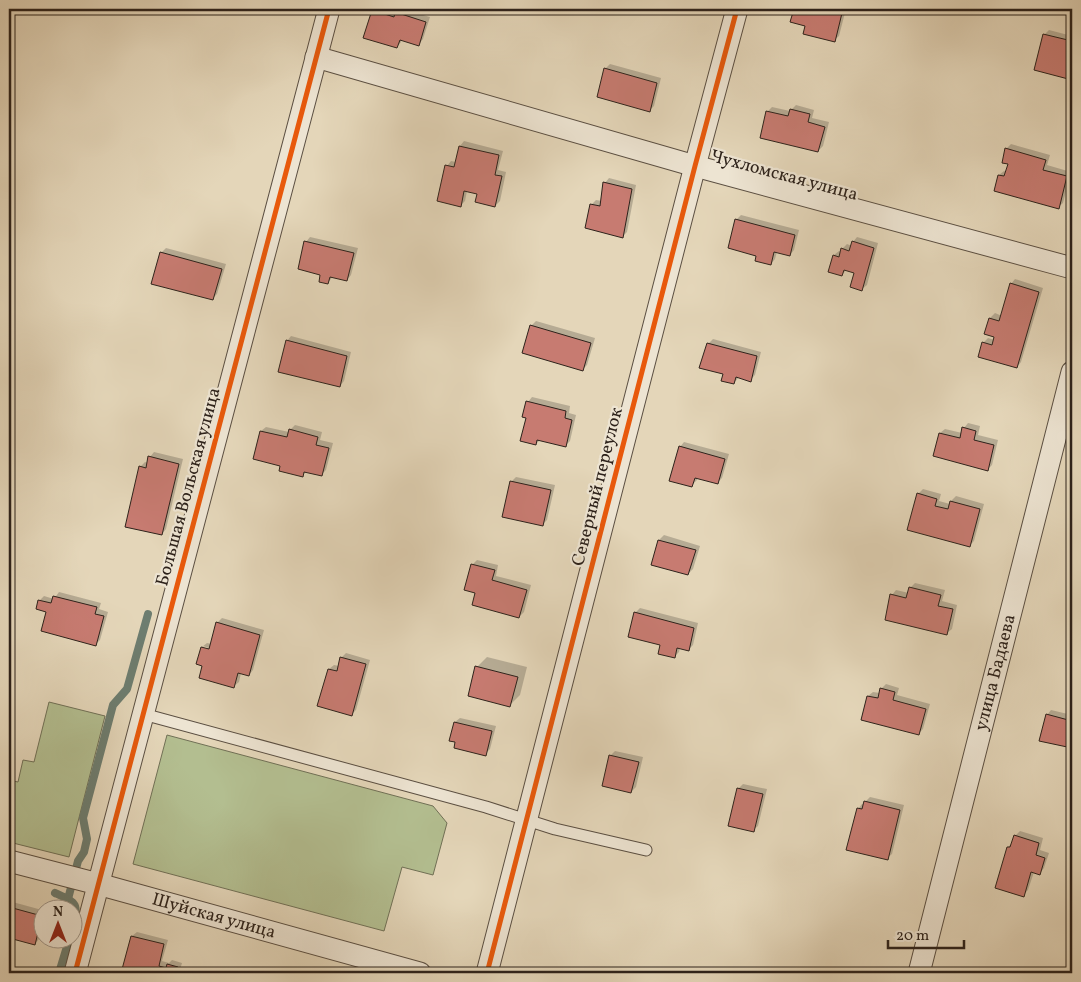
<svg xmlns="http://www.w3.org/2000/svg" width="1081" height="982" font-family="Vollkorn,serif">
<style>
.green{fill:#b3be90;stroke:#707056}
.shadow{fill:#0003;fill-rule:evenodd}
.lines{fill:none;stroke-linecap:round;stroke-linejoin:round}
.stream{stroke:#6d7d70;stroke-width:8}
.building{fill:#c77b71;stroke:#2d221b}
.lane-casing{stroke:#5b4f42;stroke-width:13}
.street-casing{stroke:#5b4f42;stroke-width:23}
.lane{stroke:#ede4d2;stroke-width:11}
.street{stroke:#ede4d2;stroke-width:21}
.cycleway-casing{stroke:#ede4d2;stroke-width:8}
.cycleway{stroke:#e8590c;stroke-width:5}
.labels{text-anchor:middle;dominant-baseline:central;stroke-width:4.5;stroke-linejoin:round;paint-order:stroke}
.street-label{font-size:18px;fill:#2d221b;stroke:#ede4d2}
</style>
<rect width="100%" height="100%" fill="#e4d6b9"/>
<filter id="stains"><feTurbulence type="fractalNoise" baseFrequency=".004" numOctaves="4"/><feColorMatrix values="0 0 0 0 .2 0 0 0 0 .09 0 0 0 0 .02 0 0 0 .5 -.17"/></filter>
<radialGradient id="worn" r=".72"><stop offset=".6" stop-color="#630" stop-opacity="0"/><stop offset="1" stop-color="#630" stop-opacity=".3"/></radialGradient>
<g class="green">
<path d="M49,702L105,716L69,857L9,842V780L18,782L23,760L34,762Z"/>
<path d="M167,735L433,806L447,823L433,875L402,867L384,931L133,864Z"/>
</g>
<g class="shadow">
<path d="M375,9H387L397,12L400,9H403L430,17L423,39L419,44L402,39L401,42L397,47L373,11Z"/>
<path d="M795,9H846L839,36L834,40L807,25L792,21Z"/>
<path d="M1049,30L1072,36V79L1036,69L1044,35Z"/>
<path d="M610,64L661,78L654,106L649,111L605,69Z"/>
<path d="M796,105L814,110L812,118L829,122L823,146L818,151L767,112L772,107L790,111Z"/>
<path d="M464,141L503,151L498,170L506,172L500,201L495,206L478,193L467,191L465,201L460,206L447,166L451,161L456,162L460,146Z"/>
<path d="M1011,144L1050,155L1047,165L1071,172L1063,203L1058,207L999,175L1004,171L1007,172L1009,163L1006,149Z"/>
<path d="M609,178L636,185L627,232L622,237L591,205L596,200L602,201L605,183Z"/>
<path d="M741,215L799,230L794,250L790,255L777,252L775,259L771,264L758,255L736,220Z"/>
<path d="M310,237L358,248L351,275L347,280L333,276L328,283L322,274L306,242Z"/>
<path d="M857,237L878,243L867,285L862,289L855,272L847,269L842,275L834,255L839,251L841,252L842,249L847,244L852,246L853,242Z"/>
<path d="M166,248L226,264L217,294L212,299L161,253Z"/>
<path d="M1015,279L1043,288L1021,362L1017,367L983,343L988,338L995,340L996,336L986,333L990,318L995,313L1002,316L1011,284Z"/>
<path d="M536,321L595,338L587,365L582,370L523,352L532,325Z"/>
<path d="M291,336L351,352L344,381L340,386L287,341Z"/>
<path d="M713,339L761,352L755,375L750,380L739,377L734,383L725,373L708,344Z"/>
<path d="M532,397L570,406L569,413L576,415L570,441L565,446L540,440L536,444L527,417L528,402Z"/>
<path d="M968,423L980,426L978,435L998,440L992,465L987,470L940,433L945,429L962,433L964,428Z"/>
<path d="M295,425L322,432L320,440L333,443L326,470L321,475L307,471L303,475L282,465L255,459L261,431L266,427L289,432L290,430Z"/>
<path d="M684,442L729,454L722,478L717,483L698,477L697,480L692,485L680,447Z"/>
<path d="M154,452L183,459L166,529L162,534L140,467L145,462L148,463L150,457Z"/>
<path d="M516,477L555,485L547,520L542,525L503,516L512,481Z"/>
<path d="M923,489L941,494L939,501L950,504L951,501L956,496L984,504L974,541L969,546L918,494Z"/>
<path d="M664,535L700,546L693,569L688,574L652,564L659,540Z"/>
<path d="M477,560L498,565L496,576L531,585L524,612L519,617L477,592L466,589L473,564Z"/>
<path d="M915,583L945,590L942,601L957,605L952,629L947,633L892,595L896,590L909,593L910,588Z"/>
<path d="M59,592L101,603L99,609L108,612L100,640L96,644L48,611L39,601L44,596L54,599Z"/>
<path d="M640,608L698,623L693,645L688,650L680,647L679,652L674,657L662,645L635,613Z"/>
<path d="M222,618L264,630L253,670L249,675L241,673L239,682L234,686L204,665L202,647L207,643L212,644L218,622ZM203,646L215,650L203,649Z"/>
<path d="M346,653L370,660L356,710L351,715L329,669L334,665L339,666L341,658Z"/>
<path d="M487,657L527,667L520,695L510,705L477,667Z"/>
<path d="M886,684L899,688L897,695L930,704L923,729L918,734L868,696L873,692L880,693L881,689Z"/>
<path d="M1051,710L1072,715V747L1041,740L1047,715Z"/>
<path d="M460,718L496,726L490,749L485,754L457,742L455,722Z"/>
<path d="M615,751L643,757L636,787L631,792L603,785L611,755Z"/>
<path d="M743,784L767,789L758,826L753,830L739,788Z"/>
<path d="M870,797L904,805L892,854L887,858L858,809L862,804H864L865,802Z"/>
<path d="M1020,831L1043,838L1040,850L1049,853L1044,868L1040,873L1034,872L1028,890L1023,895L1008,847L1013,842L1015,836Z"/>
<path d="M9,901L42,910V927L39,939L35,944L9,937Z"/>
<path d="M137,932L168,940L162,961L169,963L172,960L182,963L179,973H122L132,936Z"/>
</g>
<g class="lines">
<g class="stream">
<path d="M55,893C77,903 79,903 72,926"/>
<path d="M68,899L78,861L84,852L87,839L83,818L113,705L127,689L148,614"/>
<path d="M59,973L69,940"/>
</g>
</g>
<g class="building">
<path d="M794,9H843L835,42L803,34L805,26L790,22Z"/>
<path d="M372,10L394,17L395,12L426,22L419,46L400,40L397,48L363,38Z"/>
<path d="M1043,34L1072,41V80L1034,70Z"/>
<path d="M604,68L657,83L650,112L597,97Z"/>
<path d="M790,109L810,114L808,122L825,127L818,152L760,138L766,111L788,116Z"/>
<path d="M459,146L499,155L495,175L502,176L495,207L475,202L477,194L464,191L461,207L437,201L445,165L454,167Z"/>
<path d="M1005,148L1046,160L1043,170L1067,176L1059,209L994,191L998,175L1004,176L1008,164L1002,163Z"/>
<path d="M603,182L632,189L623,238L585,228L590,204L600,206Z"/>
<path d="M735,219L795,235L790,256L774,252L771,265L755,261L756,256L728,248Z"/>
<path d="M304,241L354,253L347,281L330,277L328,284L319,282L320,275L298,269Z"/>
<path d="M852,241L874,248L862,291L850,287L854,273L844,270L842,276L828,272L833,255L839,257L841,248L849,251Z"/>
<path d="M160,252L222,269L213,300L151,284Z"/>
<path d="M1010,283L1039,292L1017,368L978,357L982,342L992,345L994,337L984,334L989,318L999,321Z"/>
<path d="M530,325L591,343L583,371L522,353Z"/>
<path d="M286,340L347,356L340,387L278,372Z"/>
<path d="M707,343L757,356L751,382L736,377L734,384L721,381L723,374L699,368Z"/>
<path d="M526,401L566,411L565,418L572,420L566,447L537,440L536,445L520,441L526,418L522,417Z"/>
<path d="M962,427L976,431L974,440L994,445L988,471L933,456L939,433L960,438Z"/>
<path d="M289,429L318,437L316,445L329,448L322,476L304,472L303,477L279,471L280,466L253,459L260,431L287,437Z"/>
<path d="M679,446L725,459L718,484L695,478L692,487L669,481Z"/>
<path d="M148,456L179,464L162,535L125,527L139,466L146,468Z"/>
<path d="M510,481L551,490L543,526L502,517Z"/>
<path d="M917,493L937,499L935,506L948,509L950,501L980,509L970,547L907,530Z"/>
<path d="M658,540L696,550L688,575L651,565Z"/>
<path d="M471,564L495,570L492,580L527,590L519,618L472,605L475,593L464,590Z"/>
<path d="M909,587L941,595L938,606L953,609L947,635L885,620L890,594L906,598Z"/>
<path d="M53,596L97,607L95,614L104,616L96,646L41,631L46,612L36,609L38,600L51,603Z"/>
<path d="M634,612L694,628L689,651L677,648L675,658L658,654L660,645L628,637Z"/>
<path d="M216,622L260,635L249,676L238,673L234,688L199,678L202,666L196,664L201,647L209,649Z"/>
<path d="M340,657L366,664L352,716L317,706L328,669L337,671Z"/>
<path d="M475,666L518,677L510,707L468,696Z"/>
<path d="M880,688L895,692L893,700L926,709L919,735L861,720L867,696L878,698Z"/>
<path d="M1046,714L1072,721V748L1039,741Z"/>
<path d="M454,722L492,731L486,756L454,748L455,742L449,741Z"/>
<path d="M609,755L639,762L631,793L602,786Z"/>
<path d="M737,788L763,794L754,832L728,826Z"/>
<path d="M864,801L900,810L888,860L846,850L857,808L862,809Z"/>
<path d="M1014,835L1039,843L1036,855L1045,858L1040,875L1031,872L1024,897L995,888L1007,847H1010Z"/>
<path d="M9,907L42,916L35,945L9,938Z"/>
<path d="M131,936L164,944L159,966L166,968L167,964L178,967L176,973H121Z"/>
</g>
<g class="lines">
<defs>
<path id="lane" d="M143,714L486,807L555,829L646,850"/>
<g id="street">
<path d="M316,57L695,166L1072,268"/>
<path id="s1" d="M9,861L98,884L420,973"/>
<path d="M75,973L329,9"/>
<path d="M487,973L695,166L737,9"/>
<path id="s2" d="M919,973L1072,372"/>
</g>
</defs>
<use href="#lane" class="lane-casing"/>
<use href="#street" class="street-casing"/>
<use href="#lane" class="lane"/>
<use href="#street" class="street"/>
<defs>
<g id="cycleway">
<path d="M75,973L329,9"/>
<path d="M487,973L695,166L737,9"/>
</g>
</defs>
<use href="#cycleway" class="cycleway-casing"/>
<use href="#cycleway" class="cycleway"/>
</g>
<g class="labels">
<g class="street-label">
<text transform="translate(784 176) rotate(15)">Чухломская улица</text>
<text transform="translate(189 487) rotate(-75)">Большая Вольская улица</text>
<text transform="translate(598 487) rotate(-76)">Северный переулок</text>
<text stroke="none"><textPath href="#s2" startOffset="310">улица Бадаева</textPath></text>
<text stroke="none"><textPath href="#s1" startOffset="212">Шуйская улица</textPath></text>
</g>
</g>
<rect width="1081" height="982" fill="none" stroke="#e4d6b9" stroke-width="30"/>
<rect x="10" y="10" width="1061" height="962" fill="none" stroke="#2d221b" stroke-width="2.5"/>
<rect x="15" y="15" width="1051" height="952" fill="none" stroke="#2d221b"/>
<g transform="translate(58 924)"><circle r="24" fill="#ede4d2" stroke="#a09689"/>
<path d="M0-4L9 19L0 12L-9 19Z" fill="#8f2418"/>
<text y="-8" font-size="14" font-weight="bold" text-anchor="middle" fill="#2d221b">N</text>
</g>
<path d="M888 940v8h76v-8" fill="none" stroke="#2d221b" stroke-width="2.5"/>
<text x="896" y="940" font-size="15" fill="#2d221b" stroke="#ede4d2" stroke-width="4" paint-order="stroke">20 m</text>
<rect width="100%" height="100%" filter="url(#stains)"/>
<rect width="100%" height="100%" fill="url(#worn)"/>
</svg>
